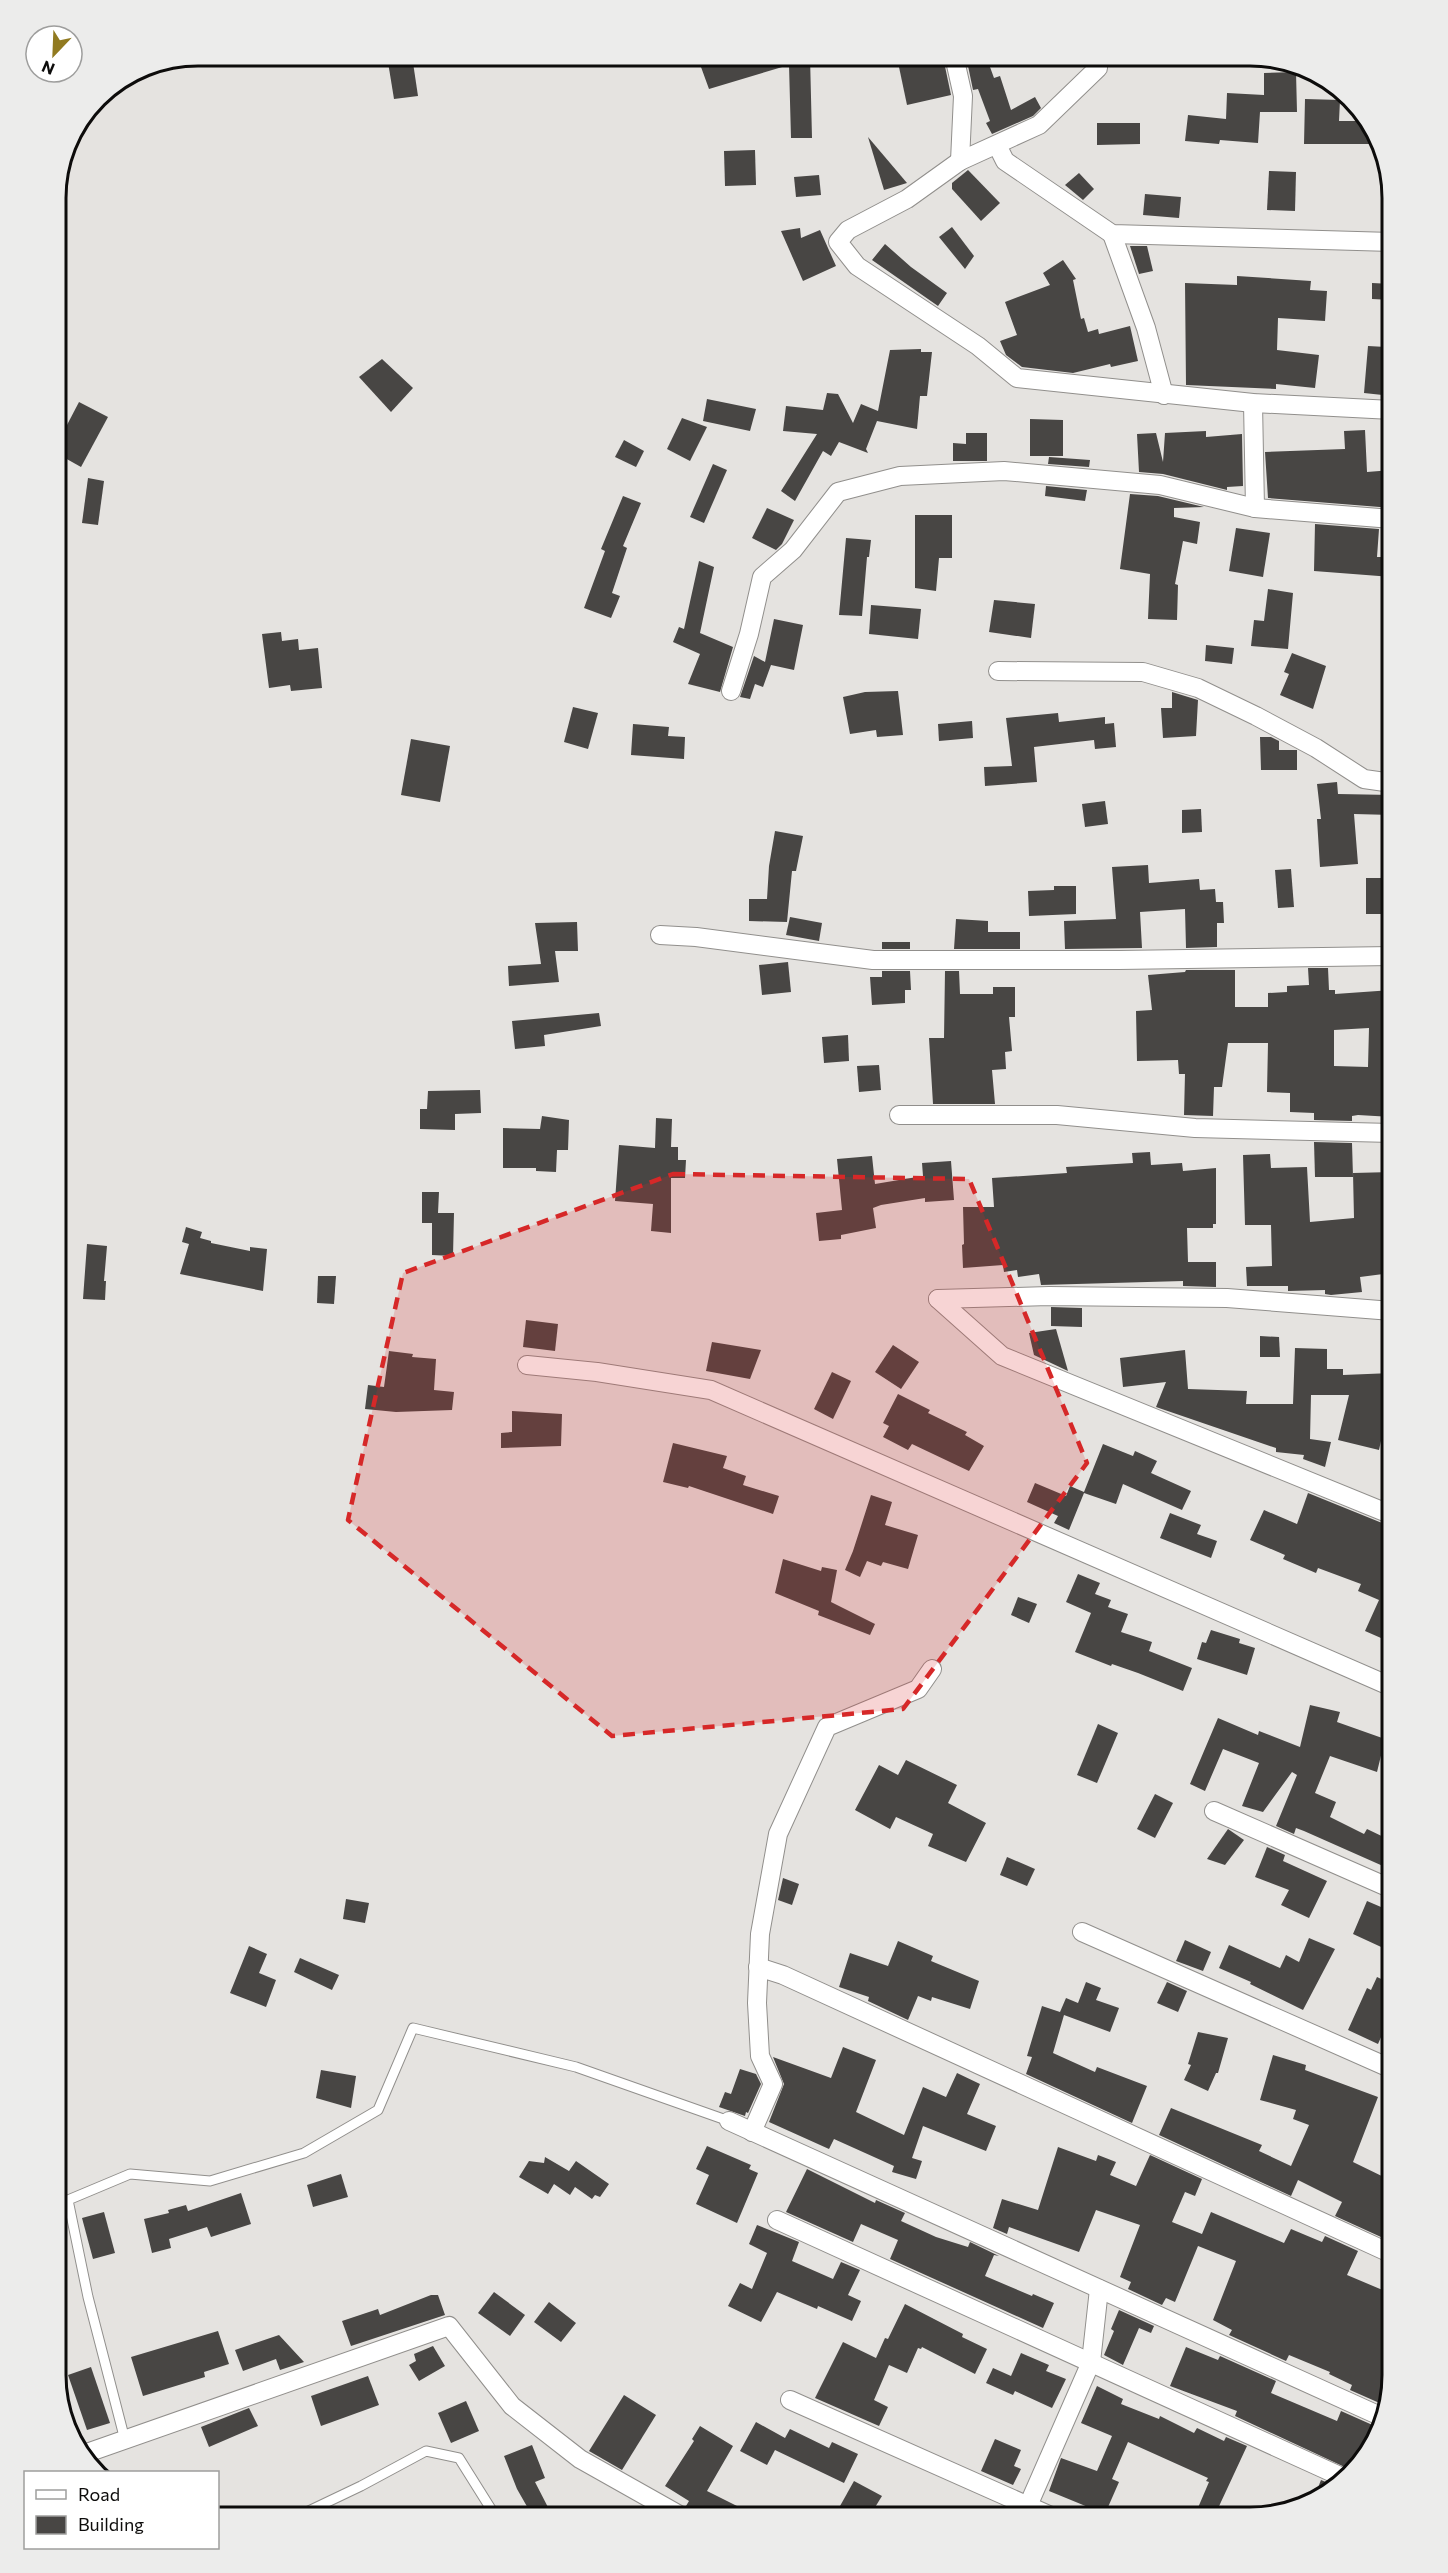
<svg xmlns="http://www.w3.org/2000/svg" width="1448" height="2573" font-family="Commissioner,sans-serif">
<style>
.building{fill:#484644;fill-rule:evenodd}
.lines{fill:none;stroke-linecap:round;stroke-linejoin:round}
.lane-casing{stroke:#918f8c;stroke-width:11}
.street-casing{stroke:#918f8c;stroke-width:20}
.lane{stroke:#fff;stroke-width:9}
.street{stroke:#fff;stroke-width:18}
.marked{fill:#d62828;fill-opacity:0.2;stroke:#d62828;stroke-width:4.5;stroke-dasharray:12 8;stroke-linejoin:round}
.rim{fill:none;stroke:#0d0c0b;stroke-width:3}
</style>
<rect width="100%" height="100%" fill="#e5e3e0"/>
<g class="building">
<path d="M387,56H412L418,96L394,99Z"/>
<path d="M697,56H810L812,138H791L789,65L709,89Z"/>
<path d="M982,56H986L994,78L1000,76L1011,110L1035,97L1041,108L1033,116L992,134L986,123L990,121L978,89L973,90L967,61Z"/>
<path d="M943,57L951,95L907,105L899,67Z"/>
<path d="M1296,72L1297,112H1260L1258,143L1220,140L1219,144L1185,141L1188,115L1226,119L1227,93L1264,95V73Z"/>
<path d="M1305,99L1340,100L1339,121H1366L1378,135L1380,144H1304Z"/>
<path d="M1097,123H1140V144L1097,145Z"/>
<path d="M868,137L907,183L884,190Z"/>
<path d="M755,150L756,185L725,186L724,151Z"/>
<path d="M968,170L1000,203L981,221L952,189V183Z"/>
<path d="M1269,171L1296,172L1295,211L1267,210Z"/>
<path d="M1079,173L1094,189L1083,200L1065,185Z"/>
<path d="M819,175L821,195L796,197L794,177Z"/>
<path d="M1145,194L1181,197L1179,218L1143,215Z"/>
<path d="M952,227L974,256L965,269L939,237Z"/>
<path d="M800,228L801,238L820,230L836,266L803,281L781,231Z"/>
<path d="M885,244L911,267L947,293L938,306L872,260Z"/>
<path d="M1130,246H1147L1153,271L1139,274Z"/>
<path d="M1063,260L1076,279L1073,280L1081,319L1084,318L1088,332L1098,329L1099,334L1130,326L1138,361L1111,367L1110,364L1073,373L1022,367L1006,355L1000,341L1017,335L1005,302L1050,285L1043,273Z"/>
<path d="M1237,276L1311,281L1310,290L1327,291L1325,321L1278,318L1277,350L1319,355L1315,388L1276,384V389L1186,385L1185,283L1237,285Z"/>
<path d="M1372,283L1392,284V300L1372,299Z"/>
<path d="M1368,346L1386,347L1385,356H1392V396L1364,393Z"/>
<path d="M921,349V352H932L927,396H920L917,429L877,421L866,449L868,453L839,442L831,456L823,451L795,501L781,491L817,434L783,431L786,406L823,410L827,393L838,394L853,423L861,404L878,411L890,350Z"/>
<path d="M382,359L413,388L391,412L359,377Z"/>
<path d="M707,399L756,409L750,431L703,421Z"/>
<path d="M79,402L108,417L81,467L56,453V446Z"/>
<path d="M682,418L707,427L690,461L667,449Z"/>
<path d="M1030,419L1063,420V456H1030Z"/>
<path d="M1365,430L1367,472L1392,470V508L1268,498L1265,452L1345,449L1344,431Z"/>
<path d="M1206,431V437L1242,434L1243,486L1227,487V490L1163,474L1139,472L1137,434L1156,433L1163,462L1165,433Z"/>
<path d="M966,433H987V461H953V443L966,444Z"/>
<path d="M624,440L644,451L636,467L615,457Z"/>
<path d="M1049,457L1090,460L1089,467L1048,464Z"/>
<path d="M713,464L727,470L704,523L690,517Z"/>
<path d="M88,478L104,481L98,525L82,523Z"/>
<path d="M1046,486L1087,490L1085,501L1045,496Z"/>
<path d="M1130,494L1158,496L1204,507L1174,508V517L1200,522L1197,544L1183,541L1175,584L1178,585L1177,620L1148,619L1150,574L1120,569Z"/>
<path d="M623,496L641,503L623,546L627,548L612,593L620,596L611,618L584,608L605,551L601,549Z"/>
<path d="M767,508L794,520L782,544L776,550L752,538Z"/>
<path d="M915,515H952V558H939L936,591L915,588Z"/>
<path d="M1315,524L1379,529L1377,557H1392V577L1314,571Z"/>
<path d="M1236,528L1270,533L1263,577L1229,571Z"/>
<path d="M846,538L871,540L869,557H867L862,616L839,615Z"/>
<path d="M699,561L714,567L700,633L733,647L720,692L688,684L700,654L673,642L679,627L684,629Z"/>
<path d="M1268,589L1293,593L1288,649L1251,646L1254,620L1264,621Z"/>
<path d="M994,600L1035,604L1031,638L989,632Z"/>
<path d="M871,605L921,609L918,639L869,634Z"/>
<path d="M774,619L803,625L794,670L771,665L763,687L755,684L750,699L740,697L754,656L765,662Z"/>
<path d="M281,632L282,641L298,639L299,650L318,648L322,688L291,691L290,685L269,688L262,634Z"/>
<path d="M1206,645L1234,648L1232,664L1205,661Z"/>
<path d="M1292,653L1326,666L1313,709L1280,695L1289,674L1284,672Z"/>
<path d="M898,691L903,735L877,737L876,730L850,734L843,697L865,692Z"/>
<path d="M1172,692L1198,700L1196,736L1163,738L1161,708H1172Z"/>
<path d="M573,707L598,713L588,749L564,742Z"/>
<path d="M1058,713L1059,722L1105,717V724L1114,723L1116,747L1095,749L1094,740L1034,747L1037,782L985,786L984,767L1012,766L1006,718Z"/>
<path d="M972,721L973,738L939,741L938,724Z"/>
<path d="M633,724L669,727L668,736L685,737L684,759L631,755Z"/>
<path d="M1260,737H1271L1279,741V750H1297V770H1261Z"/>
<path d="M411,739L450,746L440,802L401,795Z"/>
<path d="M1337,782L1338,794L1392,795V815L1354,814L1358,864L1320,867L1317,819H1321L1317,784Z"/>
<path d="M1105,801L1108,824L1085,827L1082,804Z"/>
<path d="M1201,809L1202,832L1182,833V810Z"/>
<path d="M775,831L803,836L796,871H792L787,922L749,921V899H767L769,866Z"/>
<path d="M1148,865L1149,883L1199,879L1200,890L1215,889L1216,902H1223L1224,923H1217V947L1186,948L1185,909L1140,912L1142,948L1065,949L1064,921L1116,919L1112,867Z"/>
<path d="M1291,869L1294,907L1278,908L1275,870Z"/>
<rect x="1366" y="878" width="26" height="36"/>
<path d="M1054,886H1076V914L1029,916L1028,891L1054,890Z"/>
<path d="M790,917L822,923L819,941L786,935Z"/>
<path d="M956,919L988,921V932H1020V949H954Z"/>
<path d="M577,922L578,951H555L559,982L509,986L508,966L541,964L535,923Z"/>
<rect x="882" y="942" width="28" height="7"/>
<path d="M788,962L791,992L762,995L759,965Z"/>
<path d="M1308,968H1328L1329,990H1335V994L1392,990V1117L1358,1115L1352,1116V1121L1314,1120V1113L1290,1112V1093L1267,1092L1268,1043H1228L1222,1087H1214L1213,1116L1184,1115L1185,1074H1179L1178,1060L1137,1061L1136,1011L1152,1010L1148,975L1185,972L1186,970H1235V1007H1268V993L1287,992V986L1309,985ZM1369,1028L1368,1067L1334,1066V1030Z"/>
<path d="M882,971H910L911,990H905V1003L872,1005L870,977H882Z"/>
<path d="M945,971H959L960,994H993V987H1015V1017H1009L1012,1051L1005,1052L1006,1069L992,1070L995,1104H933L929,1038H944Z"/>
<path d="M599,1013L601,1026L544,1035L545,1046L515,1049L512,1021Z"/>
<path d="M848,1035L849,1061L824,1063L822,1037Z"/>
<path d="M879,1065L881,1090L859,1092L857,1066Z"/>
<path d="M480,1090L481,1113L455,1114V1130L420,1129V1109H427L428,1091Z"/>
<path d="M542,1116L569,1120L568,1150H557L556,1172L536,1171V1168H503V1128L540,1129Z"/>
<path d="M656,1118L672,1119L671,1147H678V1160H686L685,1178H671V1233L651,1231L653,1204L615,1201L619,1145L655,1148Z"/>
<path d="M1314,1142L1352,1143L1353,1177H1315Z"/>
<path d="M1150,1152L1151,1165L1182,1163L1183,1171L1216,1168V1224H1213V1228H1187L1188,1262H1216V1287L1183,1286V1281L1041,1285L1039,1274L1018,1277L1017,1270L1004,1272L1003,1265L963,1268L962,1245L964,1244L963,1207H994L992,1178L1067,1173L1066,1167L1133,1163L1132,1153Z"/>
<path d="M1270,1154L1271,1168L1307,1167L1310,1222L1354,1218L1353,1173L1392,1172V1218H1385L1391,1273L1360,1277L1362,1292L1331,1295L1325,1294V1290L1288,1291V1286H1247L1246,1267L1272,1266L1271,1225H1245L1243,1155Z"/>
<path d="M872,1156L875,1184L923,1176L922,1163L951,1161L954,1200L925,1202V1198L881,1205L873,1208L876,1228L841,1235V1239L819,1241L816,1213L842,1210L837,1159Z"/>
<path d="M422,1192H439L438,1213H454L453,1256L432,1255V1223H422Z"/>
<path d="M186,1227L202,1232L200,1238L211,1241V1243L250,1251V1247L267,1249L263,1291L180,1274L189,1244L182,1242Z"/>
<path d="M87,1244L107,1246L104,1281H106L105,1300L83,1299Z"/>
<path d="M318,1276H336L334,1304L317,1303Z"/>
<path d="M1051,1307L1082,1308V1327L1051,1326Z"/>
<path d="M526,1320L558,1324L555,1351L523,1347Z"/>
<path d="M1056,1329L1068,1371L1034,1355L1029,1333Z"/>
<path d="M1260,1336L1279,1337L1280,1357H1260Z"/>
<path d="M712,1342L761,1350L750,1379L706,1371Z"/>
<path d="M893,1345L919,1362L901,1389L875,1372Z"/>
<path d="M1295,1348L1327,1349V1369H1343V1375L1392,1373V1403L1389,1404L1379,1450L1338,1440L1349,1395H1311L1310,1439L1331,1442L1325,1467L1303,1459L1304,1455L1276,1452V1448L1156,1407L1166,1382L1123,1387L1120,1358L1185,1350L1188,1389L1247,1391L1246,1404H1293Z"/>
<path d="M389,1351L413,1354L412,1357L436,1359L434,1390L454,1392L452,1410L396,1412L365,1409L368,1385L384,1387Z"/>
<path d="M832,1372L851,1381L833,1419L814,1409Z"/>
<path d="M898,1394L930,1410L928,1413L967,1432L965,1435L984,1446L969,1471L912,1444L908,1450L883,1437L889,1426L883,1423Z"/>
<path d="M512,1411L562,1414L561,1446L501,1448V1433L512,1432Z"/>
<path d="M673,1443L727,1456L723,1468L746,1476L743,1485L779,1496L773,1514L689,1486L688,1488L663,1482Z"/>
<path d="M1103,1444L1133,1456L1135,1451L1157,1461L1151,1473L1191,1491L1182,1510L1123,1484L1116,1504L1084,1493L1069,1530L1054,1523L1058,1516L1027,1502L1035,1483L1066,1496L1070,1486L1084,1492Z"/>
<path d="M1308,1493L1392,1527V1612L1381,1638L1365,1631L1379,1600L1358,1591L1361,1584L1318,1568L1316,1573L1283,1559L1285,1555L1250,1540L1264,1510L1297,1524Z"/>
<path d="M871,1495L892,1502L885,1525L918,1535L908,1569L883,1562L881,1566L867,1561L860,1577L845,1570L853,1551Z"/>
<path d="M1170,1513L1201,1525L1197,1534L1217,1541L1211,1558L1160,1538Z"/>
<path d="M783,1559L821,1571L822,1567L837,1570L831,1602L875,1624L870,1635L818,1615L819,1611L775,1593Z"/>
<path d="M1078,1574L1100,1583L1095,1594L1111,1600L1108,1607L1128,1614L1121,1632L1152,1642L1149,1651L1192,1668L1183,1691L1138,1673L1112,1664L1111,1666L1075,1652L1091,1613L1066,1602Z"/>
<path d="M1018,1597L1037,1604L1029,1623L1011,1615Z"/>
<path d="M1211,1630L1240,1639L1239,1643L1255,1648L1247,1675L1197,1659L1202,1642L1206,1643Z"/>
<path d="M1310,1705L1340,1712L1337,1722L1385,1739L1377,1772L1330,1756L1315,1793L1336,1802L1330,1817L1364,1834L1367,1829L1392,1841V1870L1304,1831L1296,1828L1294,1834L1276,1826L1297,1775L1292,1772L1263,1812L1242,1806L1259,1763L1223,1749L1205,1791L1190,1784L1218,1718L1258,1735L1259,1731L1300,1747Z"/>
<path d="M1098,1724L1118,1733L1097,1783L1077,1775Z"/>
<path d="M906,1760L957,1785L948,1803L986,1823L966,1862L928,1846L933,1834L896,1817L890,1829L855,1810L879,1765L898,1775Z"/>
<path d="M1155,1794L1173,1803L1155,1838L1137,1829Z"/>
<path d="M1228,1829L1244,1840L1225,1865L1207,1859Z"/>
<path d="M1267,1847L1285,1855L1283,1861L1327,1881L1309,1918L1281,1905L1289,1890L1255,1877Z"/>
<path d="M1007,1857L1035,1869L1027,1886L1000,1875Z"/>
<path d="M783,1878L799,1884L792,1905L778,1900Z"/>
<path d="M346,1899L369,1903L365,1923L343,1919Z"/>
<path d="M1367,1901L1388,1910L1383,1921L1392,1925V1952L1353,1934Z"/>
<path d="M1309,1938L1335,1949L1303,2010L1250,1984L1251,1982L1219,1968L1229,1945L1280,1968L1286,1955L1299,1962Z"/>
<path d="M1185,1940L1211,1952L1203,1971L1176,1961Z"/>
<path d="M898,1941L933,1956L931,1961L979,1981L970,2009L932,1997L931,2001L918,1996L908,2020L868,2001L869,1997L839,1987L850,1953L888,1966Z"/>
<path d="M249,1946L267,1954L259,1973L276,1980L266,2007L230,1993Z"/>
<path d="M300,1958L339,1975L332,1990L294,1972Z"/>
<path d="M1377,1977L1392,1984V2012L1378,2044L1348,2030L1367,1988L1371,1990Z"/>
<path d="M1086,1982L1101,1988L1096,2000L1119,2008L1110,2032L1064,2015L1053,2053L1095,2072L1097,2067L1147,2086L1132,2123L1026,2074L1032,2057L1027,2056L1042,2006L1060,2012L1066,1998L1078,2003Z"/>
<path d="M1167,1982L1187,1991L1178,2012L1157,2003Z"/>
<path d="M1198,2032L1228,2038L1218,2073H1216L1208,2091L1184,2080L1191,2065L1188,2064Z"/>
<path d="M843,2047L876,2060L856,2112L904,2135L923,2087L946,2097L957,2073L980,2084L967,2114L996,2126L986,2151L923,2126L912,2158L922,2161L916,2179L892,2172L894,2166L834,2139L829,2149L769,2122L784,2084L773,2057L831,2078Z"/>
<path d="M1273,2055L1306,2065L1305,2070L1378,2097L1353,2162L1392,2181V2242L1335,2216L1342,2202L1298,2180L1291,2196L1159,2135L1171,2108L1262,2145L1259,2151L1291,2166L1309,2125L1293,2119L1296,2110L1260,2100Z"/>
<path d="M740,2069L756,2074L761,2084L748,2113L746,2112L745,2116L719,2107L725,2092L731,2094Z"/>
<path d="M321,2070L356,2076L351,2108L316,2098Z"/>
<path d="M707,2146L751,2165L749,2169L758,2173L737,2223L696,2204L709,2175L696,2169Z"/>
<path d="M1058,2147L1096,2161L1098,2155L1116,2162L1110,2175L1136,2186L1150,2155L1202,2179L1195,2196L1185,2192L1172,2222L1202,2234L1211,2212L1284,2243L1291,2229L1322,2242L1325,2236L1358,2251L1347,2275L1392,2294V2376L1384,2405L1350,2390L1352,2385L1329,2374L1330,2372L1289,2355L1286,2361L1229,2335L1232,2330L1213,2320L1236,2261L1198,2246L1175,2302L1166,2298L1162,2305L1128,2289L1131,2282L1120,2277L1140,2225L1096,2210L1079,2252L1009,2227L1007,2234L993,2228L1002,2199L1038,2210Z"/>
<path d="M545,2157L569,2171L576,2161L609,2184L600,2197L595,2195L592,2199L575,2187L570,2195L554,2184L548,2194L519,2177L529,2161L544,2163Z"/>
<path d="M807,2169L875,2203L876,2200L905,2213L901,2221L936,2237L968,2247L970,2242L999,2256L994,2255L985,2276L1032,2296L1033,2294L1054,2303L1043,2328L890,2259L898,2240L861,2224L853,2242L786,2212Z"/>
<path d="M341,2174L348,2197L313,2207L307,2185Z"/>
<path d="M241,2193L251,2224L211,2237L207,2227L169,2239L171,2248L152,2253L144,2219L169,2213L168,2210L186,2205L188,2211Z"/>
<path d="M104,2212L115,2253L93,2259L82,2218Z"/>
<path d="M757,2225L799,2242L792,2261L833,2279L841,2262L860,2270L848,2295L861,2301L852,2321L818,2306L817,2309L777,2292L761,2322L728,2306L740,2283L752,2289L767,2253L749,2244Z"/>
<path d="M494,2292L525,2315L510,2336L478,2313Z"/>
<path d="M431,2295H438L445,2315L351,2346L342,2321L378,2309L380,2315Z"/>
<path d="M549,2302L576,2323L561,2342L534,2322Z"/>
<path d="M905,2304L963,2334L962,2337L987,2349L975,2374L922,2347L921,2349L918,2348L907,2373L889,2365L874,2400L888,2407L879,2426L815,2398L843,2342L876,2358L885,2338L888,2339Z"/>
<path d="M1119,2310L1154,2326L1151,2333L1139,2328L1123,2365L1104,2355L1114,2331L1111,2329Z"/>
<path d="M218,2331L229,2364L204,2372L205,2377L143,2396L131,2357Z"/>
<path d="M279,2335L304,2362L280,2370L276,2359L243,2371L235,2350Z"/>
<path d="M433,2346L445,2366L419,2381L409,2365L416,2361L414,2354Z"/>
<path d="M1186,2347L1218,2360L1220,2356L1276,2381L1271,2393L1337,2421L1341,2411L1377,2427L1369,2454L1351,2470L1235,2416L1237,2411L1170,2386Z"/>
<path d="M1021,2353L1049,2365L1046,2371L1066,2379L1052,2408L1015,2391L1013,2395L986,2383L993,2368L1011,2376Z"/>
<path d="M91,2367L110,2423L87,2430L68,2375Z"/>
<path d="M368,2376L379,2405L321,2426L311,2396Z"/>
<path d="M1097,2386L1123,2399L1121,2404L1159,2419L1160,2416L1194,2433L1197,2428L1224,2441L1226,2437L1247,2446L1214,2517H1194L1209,2482L1206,2481L1208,2478L1128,2442L1112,2479L1119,2482L1105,2514L1049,2491L1061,2458L1097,2471L1112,2436L1081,2423Z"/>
<path d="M624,2395L656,2415L622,2470L589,2451Z"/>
<path d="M466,2401L479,2431L451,2443L438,2413Z"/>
<path d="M249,2408L258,2426L209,2447L201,2427Z"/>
<path d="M756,2422L785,2438L790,2429L829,2448L832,2442L858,2454L844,2483L775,2450L767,2465L740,2451Z"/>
<path d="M700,2426L733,2446L707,2491L737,2506L731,2517H699L694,2515L686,2506L689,2501L665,2486L694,2441L692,2439Z"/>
<path d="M995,2439L1021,2450L1014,2466L1021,2469L1013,2485L981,2471Z"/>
<path d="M532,2445L545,2478L535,2482L553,2517H533L517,2489L504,2456Z"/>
<path d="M1321,2480L1333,2485L1312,2503Z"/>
<path d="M854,2481L882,2496L869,2517H861L840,2506Z"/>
</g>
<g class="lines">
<defs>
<g id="lane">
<path d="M125,2440L88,2297L68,2200L130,2174L210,2181L304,2153L378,2110L413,2028L576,2067L729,2121"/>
<path d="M296,2517L361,2486L426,2451L459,2458L496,2517"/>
</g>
<g id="street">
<path d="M954,56L963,96L960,161"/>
<path d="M1096,56L1098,68L1039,125L960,161L907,199L848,230L838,242L857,266L978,346L1017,378L1253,403L1392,410"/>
<path d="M997,145L1005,161L1112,234L1392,242"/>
<path d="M1112,234L1146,328L1164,395"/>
<path d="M1253,403L1255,508"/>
<path d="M998,671L1143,672L1198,688L1256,716L1316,748L1364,779L1392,783"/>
<path d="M731,691L749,634L762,577L793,550L838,492L900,476L1004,471L1160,485L1255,508L1392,519"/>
<path d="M660,935L696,937L873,960H1119L1392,956"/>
<path d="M899,1115H1057L1195,1128L1392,1133"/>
<path d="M938,1299L1002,1356L1392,1515"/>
<path d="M938,1299L1049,1296L1227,1298L1392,1311"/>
<path d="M527,1365L597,1372L711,1390L1392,1687"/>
<path d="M1214,1811L1392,1889"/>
<path d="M1082,1932L1392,2069"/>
<path d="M758,1967L783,1975L1392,2254"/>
<path d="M729,2121L1380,2416"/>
<path d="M752,2132L773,2084L760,2056L757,2003L760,1934L778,1834L827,1727L918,1689L932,1669"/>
<path d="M777,2220L1342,2477"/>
<path d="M790,2400L1053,2517"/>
<path d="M84,2454L449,2326L512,2406L580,2459L683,2517"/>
<path d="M1024,2515L1091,2362L1099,2289"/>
</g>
</defs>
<use href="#lane" class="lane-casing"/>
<use href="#street" class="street-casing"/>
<use href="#lane" class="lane"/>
<use href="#street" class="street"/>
</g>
<path class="marked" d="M673,1174L969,1179L1087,1463L903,1709L612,1736L348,1520L403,1273Z"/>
<path d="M0 0H1448V2573H0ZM198 66H1250A132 132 0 0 1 1382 198V2375A132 132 0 0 1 1250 2507H198A132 132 0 0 1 66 2375V198A132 132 0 0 1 198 66Z" fill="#ececeb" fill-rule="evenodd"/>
<path class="rim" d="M198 66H1250A132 132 0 0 1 1382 198V2375A132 132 0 0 1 1250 2507H198A132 132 0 0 1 66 2375V198A132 132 0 0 1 198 66Z"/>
<rect x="24" y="2471" width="195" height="78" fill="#ffffff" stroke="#9e9e9d" stroke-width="1.5"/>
<rect x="36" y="2490" width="30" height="9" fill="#ffffff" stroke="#9e9e9d" stroke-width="1.5"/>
<text x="78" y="2501" font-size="18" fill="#0d0c0b">Road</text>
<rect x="36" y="2516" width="30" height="18" fill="#484644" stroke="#9e9e9d" stroke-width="1.5"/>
<text x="78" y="2531" font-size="18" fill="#0d0c0b">Building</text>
<g transform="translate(54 54) rotate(203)"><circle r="28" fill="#ffffff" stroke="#9e9e9d" stroke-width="1.5"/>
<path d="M0-4.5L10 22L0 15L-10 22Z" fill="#917a20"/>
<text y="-9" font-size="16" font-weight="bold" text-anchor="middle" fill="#0d0c0b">N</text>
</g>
</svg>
